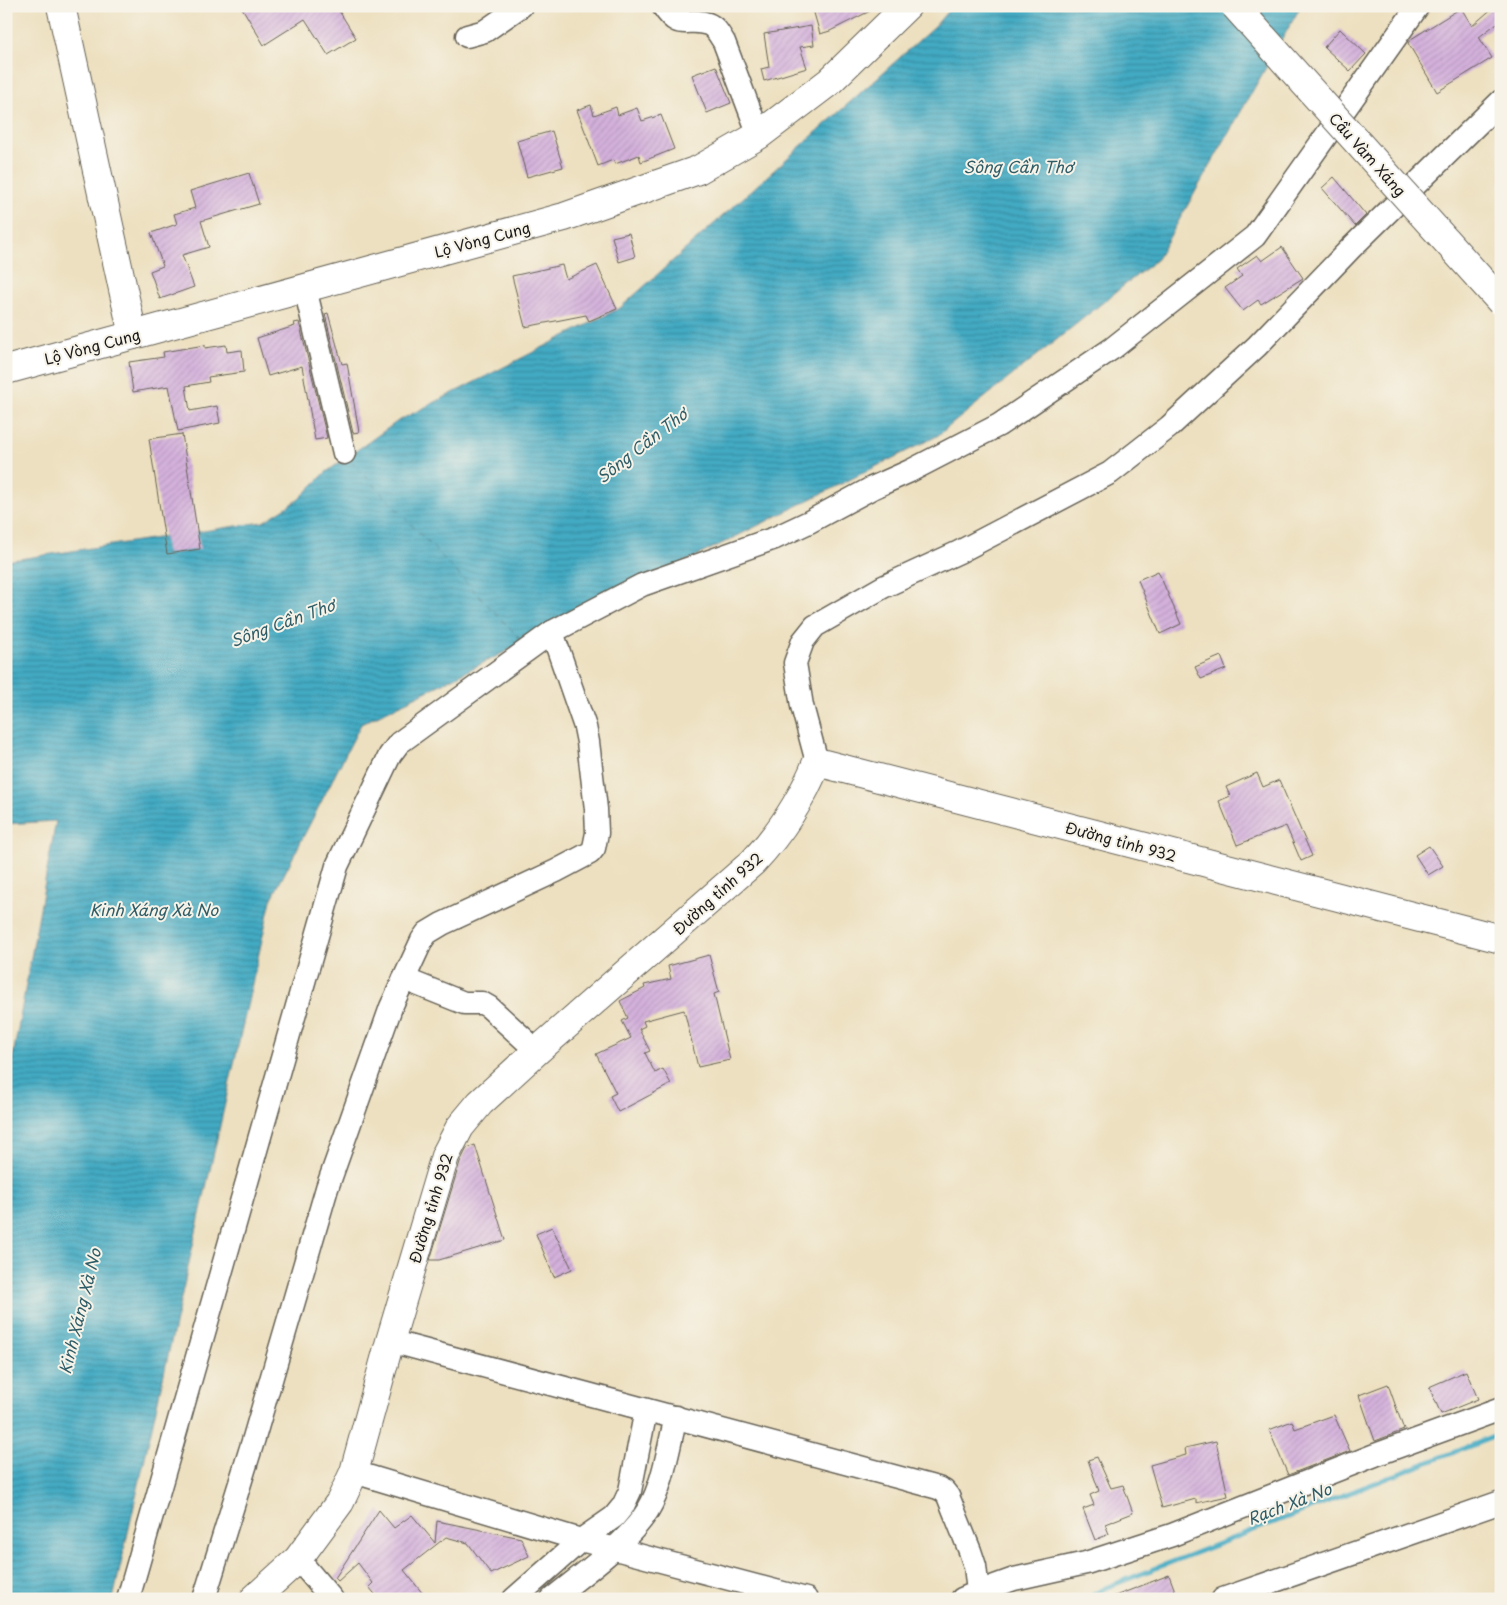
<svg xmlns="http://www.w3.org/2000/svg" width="1507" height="1605" font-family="'Playpen Sans',sans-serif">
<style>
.water{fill:url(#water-rules);stroke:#306370}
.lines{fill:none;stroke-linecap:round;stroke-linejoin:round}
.stream{stroke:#43aac3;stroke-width:5}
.ferry{stroke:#2e5c67;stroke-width:1;stroke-dasharray:6 5;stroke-linecap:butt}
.building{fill:url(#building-hatch)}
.minor-casing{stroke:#656155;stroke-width:25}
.major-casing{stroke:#656155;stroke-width:30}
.minor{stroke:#fff;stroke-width:22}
.major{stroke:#fff;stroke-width:28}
.major-bridge-casing{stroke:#656155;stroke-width:30;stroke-linecap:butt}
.major-bridge{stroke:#fff;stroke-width:28}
.labels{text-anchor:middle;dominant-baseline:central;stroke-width:4;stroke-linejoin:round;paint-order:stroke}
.street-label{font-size:15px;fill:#1c1c1c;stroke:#f7f3e8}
.water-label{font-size:16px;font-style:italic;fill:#2e5c67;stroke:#f7f3e8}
</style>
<defs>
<pattern id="water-rules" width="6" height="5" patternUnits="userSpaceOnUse" patternTransform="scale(1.25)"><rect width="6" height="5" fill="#43aac3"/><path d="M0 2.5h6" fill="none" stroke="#378a9e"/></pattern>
<pattern id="building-hatch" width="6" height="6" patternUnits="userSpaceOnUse" patternTransform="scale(1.25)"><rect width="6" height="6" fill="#d4b1dc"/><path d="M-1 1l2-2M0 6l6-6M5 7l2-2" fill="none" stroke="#b598bc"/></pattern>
</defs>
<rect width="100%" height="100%" fill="#f7f3e8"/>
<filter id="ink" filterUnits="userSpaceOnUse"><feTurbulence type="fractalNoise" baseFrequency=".02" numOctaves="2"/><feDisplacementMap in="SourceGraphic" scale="10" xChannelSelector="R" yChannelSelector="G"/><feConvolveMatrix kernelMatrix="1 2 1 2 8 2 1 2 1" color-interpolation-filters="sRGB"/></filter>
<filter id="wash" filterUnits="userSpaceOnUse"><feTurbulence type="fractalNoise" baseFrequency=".0096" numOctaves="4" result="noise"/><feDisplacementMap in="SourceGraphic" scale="20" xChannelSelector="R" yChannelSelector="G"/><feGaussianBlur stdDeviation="1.12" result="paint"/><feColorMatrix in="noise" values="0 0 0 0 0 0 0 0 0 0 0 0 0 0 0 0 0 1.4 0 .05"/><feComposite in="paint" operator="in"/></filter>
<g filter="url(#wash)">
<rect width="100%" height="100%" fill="#ede0c0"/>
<path class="water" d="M952,6H1301L1157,259L937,436L361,724L271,900L113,1599H6V1094L56,821L6,824V561L263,522L298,500L325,473L398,421L620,308L935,26Z"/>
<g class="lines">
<path class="stream" d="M1087,1599L1105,1588L1501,1434"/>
<path class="ferry" d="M350,460L521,640"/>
</g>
<g id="blocks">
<g class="building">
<path d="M241,6H336L356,38L328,55L305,19L264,45Z"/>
<path d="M812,6H880L830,31L820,34Z"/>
<path d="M1495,6H1501V20L1479,37L1492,58L1437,92L1408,43L1411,39L1461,8L1472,26Z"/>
<path d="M811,26L814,45L800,47L807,68L764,81L761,69L769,67L764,34Z"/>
<path d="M1340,29L1366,54L1350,71L1324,47Z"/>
<path d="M716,66L731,103L707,113L692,75Z"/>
<path d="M591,105L594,115L616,107L618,115L637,108L642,121L661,115L674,149L641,162L639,155L615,164L613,160L598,166L577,110Z"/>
<path d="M552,131L563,167L527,177L517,141Z"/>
<path d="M249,173L259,204L201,221L209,247L182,255L194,287L160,299L150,271L163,266L151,233L177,224L174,214L195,208L190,191Z"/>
<path d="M1334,177L1366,215L1355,226L1322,188Z"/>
<path d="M629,233L635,257L619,262L612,237Z"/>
<path d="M1282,247L1303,278L1261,304L1258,300L1243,311L1225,288L1242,276L1237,269L1257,255L1262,261Z"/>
<path d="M562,265L566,279L597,265L617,309L589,321L586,315L525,327L512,276Z"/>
<path d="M328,313L342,364L347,363L359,432L353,433L325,314Z"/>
<path d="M299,322L327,438L315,440L302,366L268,376L257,338L295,326L294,323Z"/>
<path d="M205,345V348L226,345L227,352L242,350L244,372L208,377L209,382L186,386L190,411L217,406L220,423L178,431L169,386L133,392L129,362L164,357L163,352Z"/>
<path d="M182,434L200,549L167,554L149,439Z"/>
<path d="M1158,571L1181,624L1160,634L1138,580Z"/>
<path d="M1221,656L1226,669L1201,679L1195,667Z"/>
<path d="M1257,773L1263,787L1279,780L1312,856L1301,861L1286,826L1237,845L1219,801L1230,796L1226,787Z"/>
<path d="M1429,846L1443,866L1428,875L1415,855Z"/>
<path d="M709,955L719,992L714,994L730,1060L698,1067L684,1010L643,1021L645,1026L639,1029L650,1051L645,1053L655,1073L663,1069L671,1084L618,1112L610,1096L616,1093L596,1054L631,1038L622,1021L628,1018L620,1001L645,988L644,985L671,979L668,966Z"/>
<path d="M475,1145L505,1240L439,1260H430L460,1162L467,1148Z"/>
<path d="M552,1227L572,1269L554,1277L536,1234Z"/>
<path d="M1466,1371L1478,1399L1441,1414L1429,1387Z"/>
<path d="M1388,1384L1404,1430L1375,1441L1359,1395Z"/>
<path d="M1334,1415L1350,1451L1288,1475L1269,1430L1292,1421L1295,1429Z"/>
<path d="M1216,1441L1228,1496L1196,1503V1499L1162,1508L1150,1465L1186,1455L1185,1448Z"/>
<path d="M1097,1457L1111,1488L1123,1485L1133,1513L1105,1524L1109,1534L1095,1540L1083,1509L1094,1505L1090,1495L1099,1491L1088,1460Z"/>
<path d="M379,1510L394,1528L412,1515L435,1543L437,1521L521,1538L529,1556L491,1574L468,1543L446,1537L404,1570L427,1599H379L369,1587L373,1583L358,1563L338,1581L335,1578Z"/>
<path d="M1169,1575L1178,1599H1110V1598Z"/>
</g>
</g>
</g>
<g filter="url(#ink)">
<use href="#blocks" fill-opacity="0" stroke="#656155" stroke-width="1"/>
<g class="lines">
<defs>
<g id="minor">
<path d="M663,6C680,33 686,16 708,24C716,27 720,36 724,42L759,135"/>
<path d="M467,36L485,31L521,6"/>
<path d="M305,288L344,453"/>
<path d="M817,762L802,706L795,663L803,641L815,626L883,587L959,552L1110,473L1169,427L1257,346L1351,248L1501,101"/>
<path d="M404,979L464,1003H482L489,1007L537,1051"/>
<path d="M390,1341L938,1488L944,1491L948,1496L970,1551L975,1566L978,1592L962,1599"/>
<path d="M354,1472L581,1540L806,1599"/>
<path d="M298,1559L332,1599"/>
<path d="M978,1592L1014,1579L1086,1563L1172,1535L1375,1455L1501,1409"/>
<path d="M128,1599L337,866L390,755L399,743L552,632L642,585L775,538L809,522L872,488L910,471L999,425L1113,348L1255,236L1418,6"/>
<path d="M204,1599L254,1438L327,1188L391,1007L422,940L427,933L442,924L556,871L590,853L594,848L597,833L596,809L588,742L585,727L552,632"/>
<path d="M514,1599L581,1540L614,1517L623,1506L630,1491L646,1410"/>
<path d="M552,1599C582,1574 628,1543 648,1510C663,1486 669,1445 676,1417"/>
<path d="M1223,1599L1501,1502"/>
</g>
<g id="major">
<path d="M61,6L133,335"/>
<path d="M6,370L564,217L698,170L759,135L829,82L907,6"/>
<path d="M254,1599L298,1559L340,1502L354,1472L390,1341L445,1156L460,1127L480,1103L537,1051L753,862C781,832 802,800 817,762L1501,939"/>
</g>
</defs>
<use href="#minor" class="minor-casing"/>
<use href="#major" class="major-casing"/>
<use href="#minor" class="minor"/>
<use href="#major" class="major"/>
<defs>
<path id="major-bridge" d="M1235,6L1501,302"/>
</defs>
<use href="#major-bridge" class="major-bridge-casing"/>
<use href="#major-bridge" class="major-bridge"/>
</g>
</g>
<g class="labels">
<g class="street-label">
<text transform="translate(1368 154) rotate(48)">Cầu Vàm Xáng</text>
<text transform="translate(482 239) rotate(-15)">Lộ Vòng Cung</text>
<text transform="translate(92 346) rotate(-15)">Lộ Vòng Cung</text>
<text transform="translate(1121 841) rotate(15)">Đường tỉnh 932</text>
<text transform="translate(717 893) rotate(-42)">Đường tỉnh 932</text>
<text transform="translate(430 1208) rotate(-73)">Đường tỉnh 932</text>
</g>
<g class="water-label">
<text x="1018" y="166">Sông Cần Thơ</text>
<text transform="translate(641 445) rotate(-38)">Sông Cần Thơ</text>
<text transform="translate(282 622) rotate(-20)">Sông Cần Thơ</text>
<text x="154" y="909">Kinh Xáng Xà No</text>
<text transform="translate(79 1311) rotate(-76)">Kinh Xáng Xà No</text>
<text transform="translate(1289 1503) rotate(-21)">Rạch Xà No</text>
</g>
</g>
<rect width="1507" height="1605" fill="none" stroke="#f7f3e8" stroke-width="25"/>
</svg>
